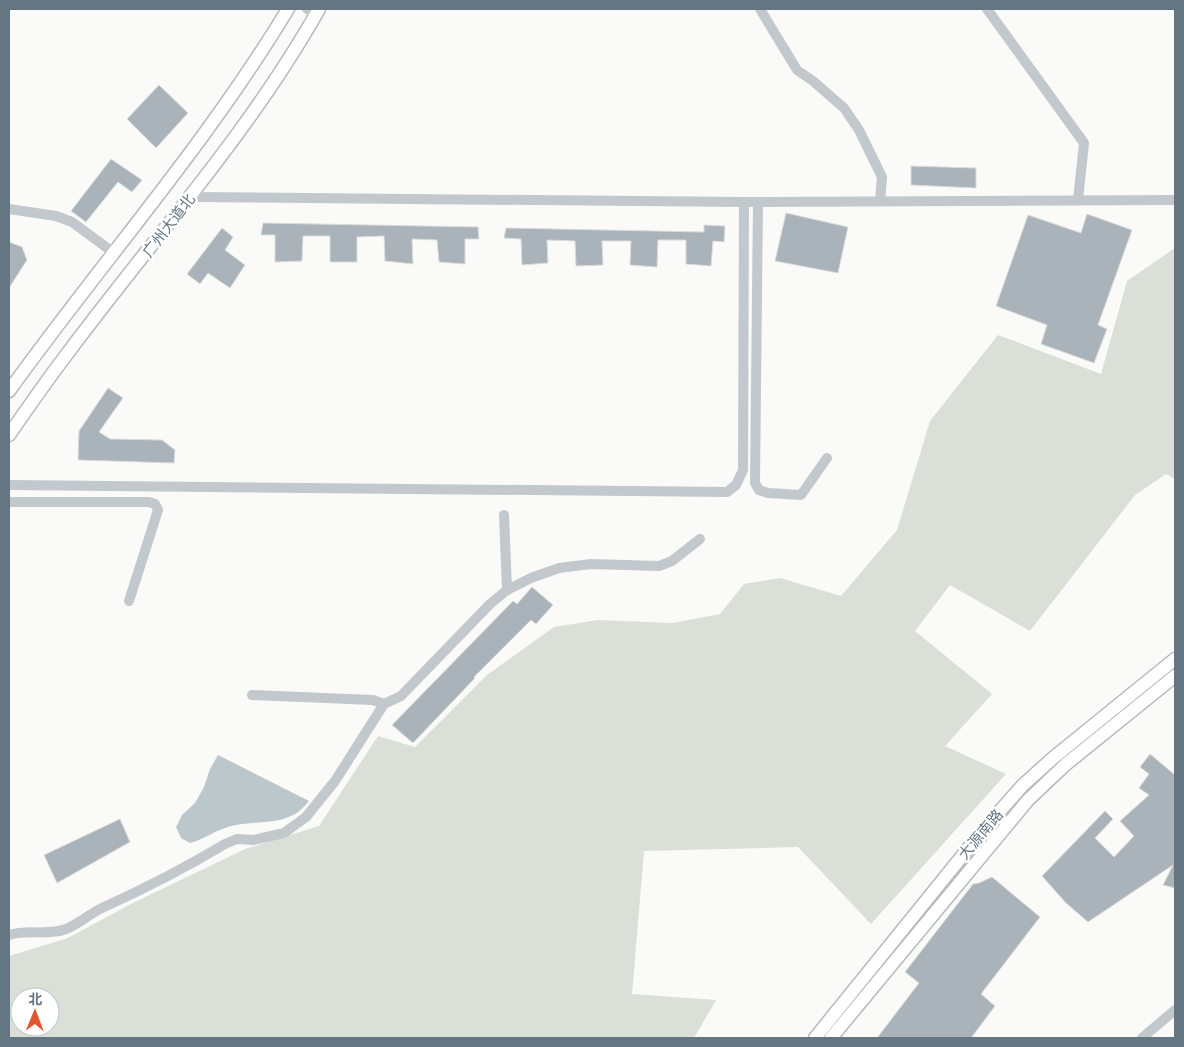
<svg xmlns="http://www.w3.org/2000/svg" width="1184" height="1047" font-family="Commissioner,'Noto Sans SC',sans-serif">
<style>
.green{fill:#dadfd7;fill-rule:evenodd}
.water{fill:#bbc7cb}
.building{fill:#aab3b9;stroke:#dcdcda}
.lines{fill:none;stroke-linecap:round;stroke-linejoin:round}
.major-casing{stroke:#b5babe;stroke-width:15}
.minor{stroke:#c3c8cc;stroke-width:10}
.major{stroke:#fff;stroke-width:12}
.labels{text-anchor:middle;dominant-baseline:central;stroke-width:5;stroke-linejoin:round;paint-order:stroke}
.street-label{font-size:15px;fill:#657683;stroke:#fff}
</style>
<rect width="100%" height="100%" fill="#fafaf8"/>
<path class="green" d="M1175,248V479L1166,474L1135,495L1030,631L950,585L915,631L992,694L945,746L1006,774L871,924L798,847L644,851L632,994L716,1000L694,1038H9V956L68,938L131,904L245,849L319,826L378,736L415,747L487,675L554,627L598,620L673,623L720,614L744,584L780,578L841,596L897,530L930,421L998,335L1101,374L1127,281ZM20,997H50V1027H20Z"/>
<path class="water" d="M218,755L309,801C305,806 300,811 295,814C274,826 247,820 225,828C213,832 202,840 190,843L181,838L176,827L182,815L195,803L204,787L210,769Z"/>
<g class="building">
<path d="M159,85L188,113L156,148L127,119Z"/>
<path d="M111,159L142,180L132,192L118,182L86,222L71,211Z"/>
<path d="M911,166L976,168V188L911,185Z"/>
<path d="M786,213L848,227L838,273L775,261Z"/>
<path d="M1087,214L1132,230L1098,325L1107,329L1094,363L1041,344L1047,325L996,306L1028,215L1081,233Z"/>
<path d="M263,223L478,227L479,239H465V264L439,262L437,240L412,239L413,264L385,261L384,236L357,237V262H330V236H303L302,261L275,262V235H261Z"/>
<path d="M704,225L725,226L724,242L713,241L711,266L686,264V240H658L657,267L630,265L631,241H602L603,265L576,266L575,241L547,240L548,263L522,265L521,239L504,238L506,228L704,232Z"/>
<path d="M222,228L233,237L225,250L245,265L230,288L208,273L200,284L187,274Z"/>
<path d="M9,242L22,247L27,260L9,288Z"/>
<path d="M108,388L123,398L99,432L110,439L162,440L175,450L174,463L78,460L79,431Z"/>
<path d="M532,587L553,605L536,624L531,620L474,677L475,678L413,743L392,725L513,601L517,604Z"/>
<path d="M1150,754L1175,775V888L1163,885L1173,865L1088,922L1066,903L1042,876L1105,811L1113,819L1095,838L1114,857L1134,836L1120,821L1149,795L1139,788L1149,774L1140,767Z"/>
<path d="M120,819L130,842L57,883L44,855Z"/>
<path d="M992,877L1040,917L981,994L995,1006L971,1038H877L919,983L905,972L973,884L979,883Z"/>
</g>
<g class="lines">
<defs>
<g id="major">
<path d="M9,391C101,263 206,145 288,9"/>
<path d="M9,435C27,409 45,383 64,358C150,242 248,135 319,9"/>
<path d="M815,1038L984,829L1023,785L1053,758L1175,659"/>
<path d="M831,1038L1028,800L1065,765L1175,676"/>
</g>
</defs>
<use href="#major" class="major-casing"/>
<g class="minor">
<path d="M307,9L316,14"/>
<path d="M760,9L797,70L813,81L844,108L859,130L882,177L880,201"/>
<path d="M987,9L1084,143L1078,200"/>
<path d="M190,197L744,202L1175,200"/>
<path d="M758,202L755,483L759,490L768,493L801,495L827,458"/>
<path d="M9,209L56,216L72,222L114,253"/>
<path d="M9,485L727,492L736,485L743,470L744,202"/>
<path d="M9,502H149L155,504L158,510L129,601"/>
<path d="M504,515L507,590"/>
<path d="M252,695L373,700L384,704"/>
<path d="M9,935C28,929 48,936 66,929C79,924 89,914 102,908C144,889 185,868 225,844L237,839L253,840L284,833L306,817L335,781L384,704L401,696L490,604L507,590L531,578L559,568L591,564L659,566L672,561L700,539"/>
<path d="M1142,1038L1175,1010"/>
</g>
<use href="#major" class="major"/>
</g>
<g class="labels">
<g class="street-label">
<text transform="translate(168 225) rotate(-52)">广州大道北</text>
<text transform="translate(980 834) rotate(-50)">大源南路</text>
</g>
</g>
<rect width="1184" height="1047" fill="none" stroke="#657683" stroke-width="20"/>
<g transform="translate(35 1012) rotate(1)"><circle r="24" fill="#ffffff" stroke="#c1c8cd"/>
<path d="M0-4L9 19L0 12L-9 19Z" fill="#e4572e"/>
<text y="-8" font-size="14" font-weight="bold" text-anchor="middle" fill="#657683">北</text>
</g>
</svg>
